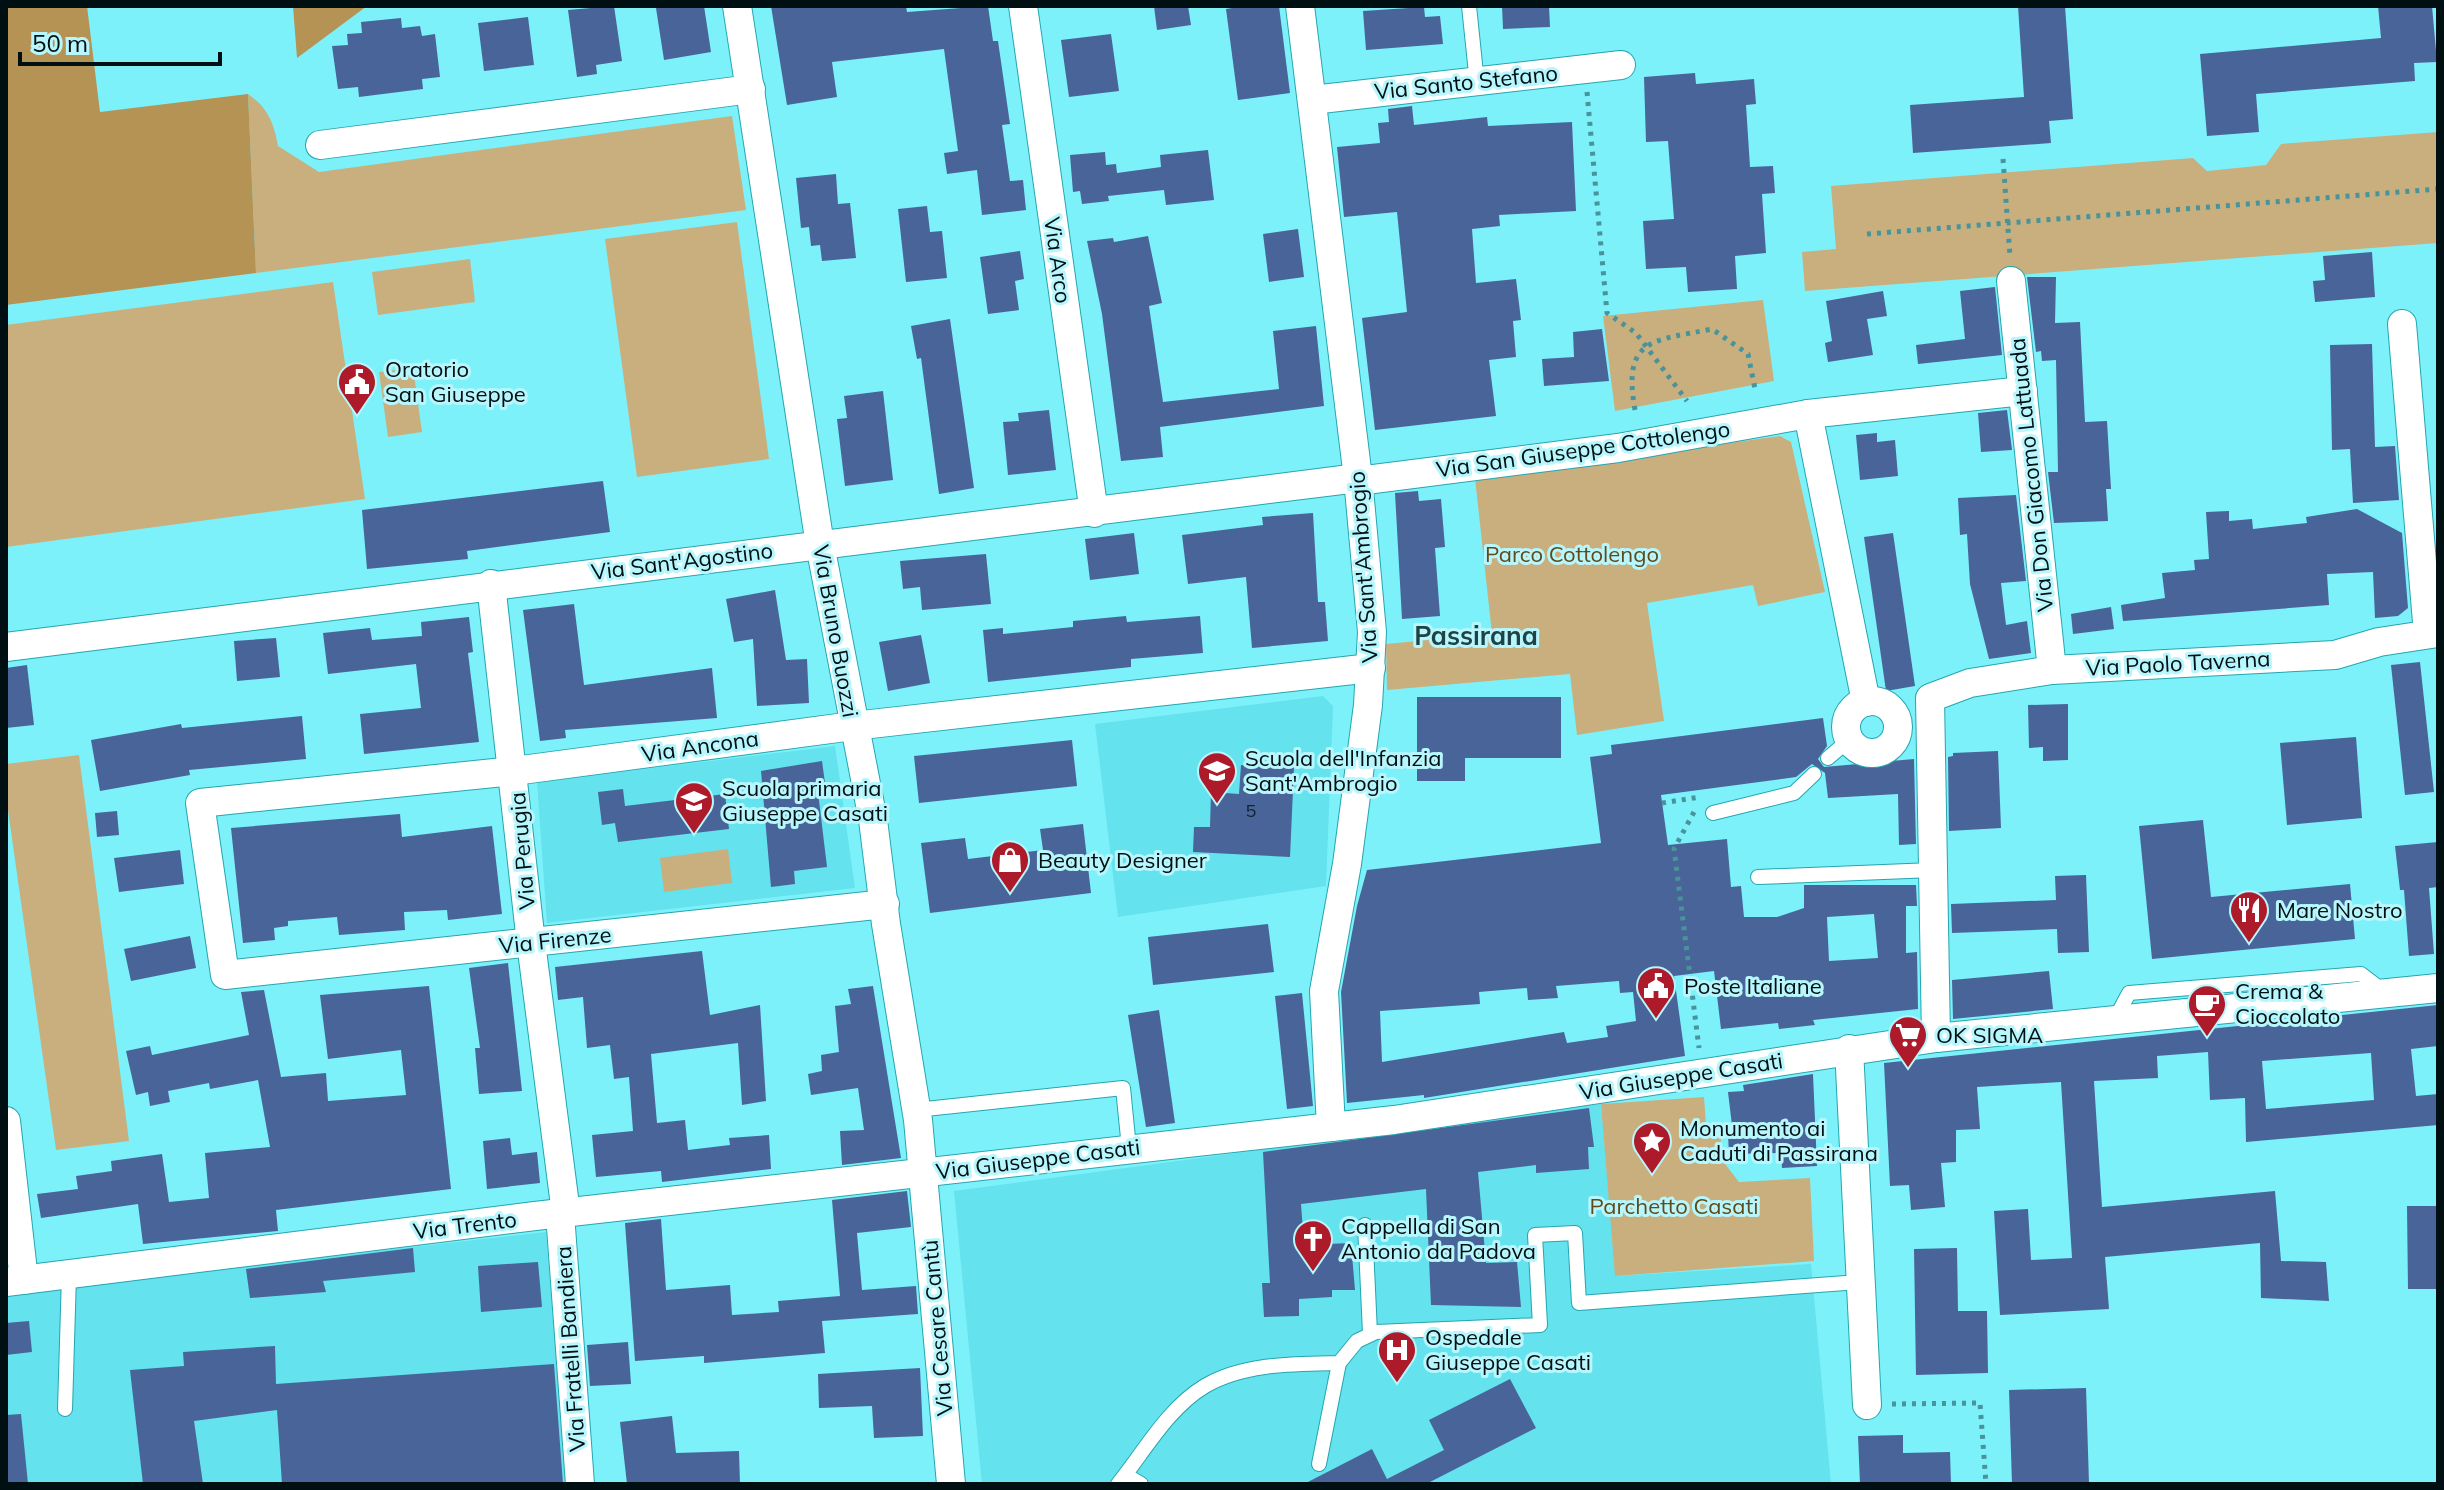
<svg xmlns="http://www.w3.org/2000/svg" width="2444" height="1490" font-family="Mulish,sans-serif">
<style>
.built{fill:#64e2ed}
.green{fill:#c9af7e}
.forest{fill:#b49355}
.building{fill:#496499;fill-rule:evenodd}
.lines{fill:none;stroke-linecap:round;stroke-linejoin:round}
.lane-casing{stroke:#24a6b0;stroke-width:16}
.street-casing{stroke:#24a6b0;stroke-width:30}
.path{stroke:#49949a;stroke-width:5;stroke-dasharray:4 6;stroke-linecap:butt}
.lane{stroke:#fff;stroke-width:14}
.street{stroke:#fff;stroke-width:28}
.labels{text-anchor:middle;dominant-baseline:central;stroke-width:6;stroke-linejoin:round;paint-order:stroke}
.number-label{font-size:18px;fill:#122433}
.street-label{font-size:22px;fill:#000f11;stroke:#b7f6fc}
.poi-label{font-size:22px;fill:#000f11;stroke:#b7f6fc;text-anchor:start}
.park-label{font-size:22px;fill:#614a19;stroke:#b7f6fc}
.quarter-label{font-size:26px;font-weight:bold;fill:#1e4346;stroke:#b7f6fc}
</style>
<rect width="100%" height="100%" fill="#7df1fa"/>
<g class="built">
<path d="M1323,696L1333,706L1326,886L1118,917L1095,724Z"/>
<path d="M835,746L855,888L547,923L537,782Z"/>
<path d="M1601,1104L1616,1276L1811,1264L1831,1484H982L954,1191Z"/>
<path d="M546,1232L566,1484H6V1293Z"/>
</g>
<g class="green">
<path d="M248,94C268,108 274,123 278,146L319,172L732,116L746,210L256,273Z"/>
<path d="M2438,132V243L1805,291L1802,252L1836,249L1831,186L2193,158L2207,171L2266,165L2281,144Z"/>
<path d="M737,222L769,459L637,477L605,239Z"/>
<path d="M470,259L475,302L378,315L372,272Z"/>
<path d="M333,282L365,499L6,547V325Z"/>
<path d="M1763,300L1774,381L1615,411L1603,316Z"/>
<path d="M413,368L422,432L388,437L379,372Z"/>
<path d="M1780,436L1791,442L1825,592L1758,606L1753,585L1647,603L1664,721L1577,735L1570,674L1387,690L1386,644L1492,634L1475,478Z"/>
<path d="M79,755L129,1141L56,1150L6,796V764Z"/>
<path d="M728,849L732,883L664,892L660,858Z"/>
<path d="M1704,1097L1706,1125H1720L1722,1160L1739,1182L1810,1178L1814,1261L1615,1276L1601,1104Z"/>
</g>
<g class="forest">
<path d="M6,6H87L100,112L248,94L256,273L6,305Z"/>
<path d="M293,6H367L297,58Z"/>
</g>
<g class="building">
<path d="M614,6L622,61L596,65L597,74L577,77L568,10Z"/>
<path d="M670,6H704L711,52L664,60L656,8Z"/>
<path d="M771,6H906L907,12L988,6L993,41H998L1010,124L1002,125L1010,181L1023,180L1026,210L982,215L977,170L947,174L944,153L958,151L944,49L832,62L837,97L787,105Z"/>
<path d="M1154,6H1188L1191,25L1157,30Z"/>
<path d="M1245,6H1279L1290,93L1238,100L1226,9Z"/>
<path d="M1502,6H1549L1550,27L1503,29Z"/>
<path d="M2018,6H2065L2073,119L2049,121L2051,143L1913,153L1910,105L2024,97Z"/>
<path d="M2378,6H2432L2437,62L2414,63L2415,81L2256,94L2259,132L2207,136L2200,54L2381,38Z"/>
<path d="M1424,7L1425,17L1440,16L1443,44L1366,50L1363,11Z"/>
<path d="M528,17L534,65L484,71L478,23Z"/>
<path d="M401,18L402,28L420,26L422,36L435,34L440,77L422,79L423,89L359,97L358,87L338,89L332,46L348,45L347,34L362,33L361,22Z"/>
<path d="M1111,34L1119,91L1069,97L1061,40Z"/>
<path d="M1695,73L1696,84L1754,79L1756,104L1746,105L1750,167L1773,166L1775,193L1762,194L1766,253L1735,256L1737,289L1688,292L1686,267L1646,269L1643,221L1674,219L1668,141L1646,142L1644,77Z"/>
<path d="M1412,106L1414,125L1487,117L1488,126L1572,122L1576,211L1499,215L1500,226L1472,229L1476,283L1516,279L1521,320L1513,321L1516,357L1489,360L1496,416L1375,430L1362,318L1407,312L1397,212L1344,217L1337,147L1380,143L1378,123L1389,122L1388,109Z"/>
<path d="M1208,150L1214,200L1166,205L1164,190L1108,196L1109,201L1082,204L1080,191L1073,192L1070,155L1105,152L1106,165L1116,164L1117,173L1161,167L1160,155Z"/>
<path d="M836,174L838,204L850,203L856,258L822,261L820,245L811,246L809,227L801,228L796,178Z"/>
<path d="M927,206L930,232L942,231L947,278L906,282L898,209Z"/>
<path d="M1298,229L1304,277L1269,282L1263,234Z"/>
<path d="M1148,236L1162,303L1149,306L1163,402L1279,389L1273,331L1316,326L1324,406L1160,427L1163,457L1121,461L1102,314L1087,241L1113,238L1114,242Z"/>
<path d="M1020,251L1024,279L1015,281L1019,310L988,314L980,257Z"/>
<path d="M2372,252L2375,297L2315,302L2313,281L2325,280L2323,256Z"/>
<path d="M2027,277H2056L2055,323L2080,322L2085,422L2107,421L2111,489H2106L2108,521L2054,523L2048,472H2058L2056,360L2042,361L2041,351L2036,352Z"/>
<path d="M1995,287L2002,355L1918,364L1916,345L1965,339L1960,291Z"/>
<path d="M1883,291L1887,316L1867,319L1873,355L1828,362L1825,343L1832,341L1826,301Z"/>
<path d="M950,319L974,488L939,494L921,358L917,359L911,326Z"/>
<path d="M1602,329L1609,381L1544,386L1542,359L1574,357L1573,332Z"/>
<path d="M2372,344L2375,447L2395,446L2399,500L2353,503L2350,449L2332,450L2330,345Z"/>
<path d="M883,391L893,480L845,486L837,419L847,418L844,396Z"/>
<path d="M1049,410L1056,470L1008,475L1003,422L1019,421L1018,413Z"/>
<path d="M2007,410L2012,450L1981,452L1978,413Z"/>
<path d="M1877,433V442L1895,440L1898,476L1860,480L1856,435Z"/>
<path d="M603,481L610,532L467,551L468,559L367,569L362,510Z"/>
<path d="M1418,491L1419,501L1441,499L1445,547L1435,548L1440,616L1402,619L1395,493Z"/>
<path d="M2016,495L2026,581L2001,583L2006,625L2027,621L2031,653L1989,659L1970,584L1967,534L1960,535L1958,498Z"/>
<path d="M2357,509L2402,533L2408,608L2398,616L2375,618L2373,572L2327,574L2329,605L2123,621L2121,605L2165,598L2162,573L2195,570L2194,560L2209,559L2206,512L2229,511V521L2252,519L2253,529L2307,523L2306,517Z"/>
<path d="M1313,513L1318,602H1325L1328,641L1252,648L1246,577L1188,584L1182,535L1263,525L1262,517Z"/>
<path d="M1134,533L1139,574L1090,580L1085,539Z"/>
<path d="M1893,533L1915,686L1886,691L1864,537Z"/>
<path d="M986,554L991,604L922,610L920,587L903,589L900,561Z"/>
<path d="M775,590L786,660L807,659L809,703L757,706L753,639L734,642L726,599Z"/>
<path d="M574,604L584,685L712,668L717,718L565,730L566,738L540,741L523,610Z"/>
<path d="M2111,607L2114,629L2073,634L2071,614Z"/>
<path d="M1126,616L1127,622L1200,616L1203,653L1131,659V667L988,682L983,630L1003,628V634L1073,627V621Z"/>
<path d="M469,617L473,652L468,653L479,742L364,754L360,714L421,708L416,664L328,674L323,633L370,628L372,640L422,636L421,622Z"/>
<path d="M921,635L930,683L888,691L879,642Z"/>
<path d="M276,638L280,677L237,681L234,641Z"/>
<path d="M2420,662L2434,792L2405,795L2391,665Z"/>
<path d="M27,665L34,725L6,728V668Z"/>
<path d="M1417,697H1561V758H1465V781H1417Z"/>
<path d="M2068,704V760L2043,761V747L2029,748L2028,705Z"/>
<path d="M302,716L306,759L189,770L190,775L100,791L91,740L181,724L182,728Z"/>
<path d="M1823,718L1827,746L1818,759L1824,767L1914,759L1916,844L1899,845L1898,794L1828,798L1825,773L1812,764L1796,777L1661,795L1668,845L1727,839L1731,887L1741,886L1744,917H1777L1804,908V885H1916L1917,906H1906V953L1917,952L1918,1009L1813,1020L1815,1025L1779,1029L1778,1023L1721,1029L1714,971L1674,976L1685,1056L1424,1098V1095L1347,1103L1341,992L1357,906L1367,870L1601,843L1590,757L1612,754L1611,745ZM1874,914L1878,958L1829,961L1827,917ZM1619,981L1620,993L1633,992L1636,1021L1606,1026L1608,1037L1567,1043L1564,1032L1382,1062L1380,1011L1480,1004L1479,992L1527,988L1528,1000L1558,998L1556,986Z"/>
<path d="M2356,737L2362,818L2287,825L2280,743Z"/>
<path d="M1072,740L1077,786L919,803L914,756Z"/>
<path d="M1998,751L2001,828L1949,831L1948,757L1953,756V753Z"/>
<path d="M822,761L825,783L817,784L827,867L794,871L795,884L771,887L761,771Z"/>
<path d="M1241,765L1294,767L1290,857L1193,852L1194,827H1210L1211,792L1239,794Z"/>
<path d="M623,789L625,806L725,794L729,829L618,842L615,823L602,825L598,792Z"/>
<path d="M117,811L119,835L97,837L95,813Z"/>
<path d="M400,814L402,837L492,826L502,914L448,920L447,910L404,912L405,930L339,935L337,917L288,921V926L274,928L275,940L243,943L231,828Z"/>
<path d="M2203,820L2211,897L2350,884L2355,939L2152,959L2139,826Z"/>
<path d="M1083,824L1091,893L930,913L921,843L965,838L968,859L1043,850L1040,829Z"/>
<path d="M2438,842V887L2429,888L2434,954L2409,956L2404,890H2400L2395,846Z"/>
<path d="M180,850L184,884L119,892L114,858Z"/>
<path d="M2086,875L2089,952L2058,953L2057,929L1952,933L1951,904L2056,900L2055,876Z"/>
<path d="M1268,924L1274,972L1153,985L1148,937Z"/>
<path d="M190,936L196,968L131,981L124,949Z"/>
<path d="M702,951L710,1015L760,1005L766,1101L742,1105L738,1043L651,1054L657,1123L685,1120L688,1150L730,1145L729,1138L769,1135L771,1169L662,1182L661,1171L596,1177L592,1135L633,1131L629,1077L614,1079L610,1045L587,1048L583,997L558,1000L555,967Z"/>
<path d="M508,963L522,1091L479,1094L475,1048H480L469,968Z"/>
<path d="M2049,971L2053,1009L1953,1019L1952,980Z"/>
<path d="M429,986L451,1189L276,1210L278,1231L143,1244L138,1204L41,1218L37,1194L78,1189L76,1176L112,1171L111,1161L162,1154L169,1202L209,1198L205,1153L270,1147L258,1080L210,1089L209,1083L168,1091L170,1102L150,1106L148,1092L136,1095L126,1051L150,1046L152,1055L249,1035L241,992L264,990L281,1077L326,1073L328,1101L406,1095L401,1050L328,1059L320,995Z"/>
<path d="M873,986L901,1158L842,1165L840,1131L864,1130L858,1088L811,1095L808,1074L822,1071L821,1055L839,1052L835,1006L851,1004L848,989Z"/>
<path d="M1302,993L1313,1106L1287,1109L1275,996Z"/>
<path d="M2438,1005V1046L2411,1049L2416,1096L2438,1094V1125L2246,1142L2245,1098L2210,1100L2208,1052L2157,1056L2158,1078L2094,1081L2102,1207L2275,1191L2281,1261L2326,1262L2329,1301L2261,1298L2260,1243L2105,1257L2109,1309L2000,1315L1994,1211L2028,1209L2031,1260L2072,1258L2061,1082L1977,1087L1980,1129L1956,1130V1162L1941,1163L1945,1207L1911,1210L1909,1185L1890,1186L1884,1063ZM2371,1053L2374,1100L2266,1109L2262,1061Z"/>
<path d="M1159,1010L1175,1123L1146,1127L1128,1015Z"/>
<path d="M1813,1074L1817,1166L1782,1168L1781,1153L1729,1154L1728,1135L1733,1134L1728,1092L1744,1091L1743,1085Z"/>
<path d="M1589,1108L1594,1147H1588L1589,1169L1536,1173V1165L1478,1172L1486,1263L1517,1262L1521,1307L1431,1305L1426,1189L1301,1204L1304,1245L1351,1243L1355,1290H1332V1297L1299,1299V1316L1264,1317L1262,1283H1270L1263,1152Z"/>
<path d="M510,1138L512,1155L537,1152L540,1183L487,1189L483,1141Z"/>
<path d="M907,1191L911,1227L857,1233L862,1290L916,1286L918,1314L822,1321L825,1353L704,1363V1356L635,1361L625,1223L661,1219L666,1290L730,1285L732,1315L779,1312L778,1301L840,1296L832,1200Z"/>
<path d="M2407,1206H2438V1289H2408Z"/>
<path d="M413,1248L415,1272L323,1281L326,1292L250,1298L246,1269Z"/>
<path d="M1957,1248L1958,1311H1987L1988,1373L1916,1375L1914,1249Z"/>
<path d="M538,1262L542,1307L481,1312L478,1266Z"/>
<path d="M29,1321L32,1352L6,1355V1323Z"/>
<path d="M628,1342L631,1384L590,1386L587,1345Z"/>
<path d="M275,1346L276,1384L554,1364L563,1484H282L277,1410L194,1421L203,1484H143L130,1370L184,1366L183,1352Z"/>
<path d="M920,1368L923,1436L874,1438L872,1406L819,1408L818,1374Z"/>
<path d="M1510,1379L1536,1428L1426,1484H1304L1372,1449L1387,1479L1444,1450L1429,1420Z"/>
<path d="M2086,1388L2089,1484H2012L2009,1390Z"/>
<path d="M21,1414L28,1484H6V1415Z"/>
<path d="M672,1416L676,1453L739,1451L740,1484H627L620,1422Z"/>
<path d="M1903,1435V1453L1950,1452L1951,1484H1860L1858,1436Z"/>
</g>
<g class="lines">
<defs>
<g id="lane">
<path d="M1469,6L1477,83"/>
<path d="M1828,758L1842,746L1853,743"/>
<path d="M1713,813L1794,793L1814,774"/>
<path d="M1758,877L1933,870"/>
<path d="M2115,1019L2129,993L2361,974L2382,990"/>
<path d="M916,1110L1123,1088L1129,1148"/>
<path d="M1365,1225L1370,1333"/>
<path d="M65,1409L69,1275"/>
<path d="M1319,1464L1339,1363"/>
<path d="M1126,1475L1141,1484"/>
<path d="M1118,1484C1144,1452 1168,1408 1205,1386C1244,1363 1295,1364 1339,1363L1357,1341L1376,1332L1540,1325L1535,1235L1575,1233L1579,1303L1859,1282"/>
</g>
<g id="street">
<path d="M737,6L820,545L873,820L886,924L918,1120L951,1484"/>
<path d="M1023,6L1094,513"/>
<path d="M1300,6L1358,478L1372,632L1368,705L1347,864L1324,991L1331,1127"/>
<path d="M1312,100L1621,65"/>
<path d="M320,145L751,89"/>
<path d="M2011,281L2052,670"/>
<path d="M2402,324L2428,634"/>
<path d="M1808,414L1866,702"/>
<path d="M1358,481L1618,448L1808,414L2023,391"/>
<path d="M491,584L531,943L566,1213"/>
<path d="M6,647L1358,478"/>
<circle cx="1872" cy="727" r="26"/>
<path d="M885,904L225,975L200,803L514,771L853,726L1371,668"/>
<path d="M1936,1038L1930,698L1970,683L2052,670L2335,655L2379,642L2438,633"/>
<path d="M1849,1049L1867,1405"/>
<path d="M6,1121L24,1280"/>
<path d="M560,1214L580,1484"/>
<path d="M6,1282L535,1216L1394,1120L1936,1038L2438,988"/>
</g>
</defs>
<use href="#lane" class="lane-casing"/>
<use href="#street" class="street-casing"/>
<g class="path">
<path d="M1587,92L1607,313L1636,333L1687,401"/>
<path d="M2003,159L2010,256"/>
<path d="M1867,234L2438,189"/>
<path d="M1635,410C1622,337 1653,341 1712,329L1748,354L1755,389"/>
<path d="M1662,803L1700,797"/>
<path d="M1694,812L1674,849L1699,1048"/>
<path d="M1892,1404L1980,1403L1986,1484"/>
</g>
<use href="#lane" class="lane"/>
<use href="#street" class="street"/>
</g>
<defs>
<symbol id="civic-pin" viewBox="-11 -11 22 30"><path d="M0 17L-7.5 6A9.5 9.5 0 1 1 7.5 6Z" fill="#ad1a2a" stroke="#b7f6fc"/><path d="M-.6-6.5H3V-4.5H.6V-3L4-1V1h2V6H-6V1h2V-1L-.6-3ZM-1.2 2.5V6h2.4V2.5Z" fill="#fff"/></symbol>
<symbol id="school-pin" viewBox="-11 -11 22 30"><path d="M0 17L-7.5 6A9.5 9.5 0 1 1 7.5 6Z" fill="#ad1a2a" stroke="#b7f6fc"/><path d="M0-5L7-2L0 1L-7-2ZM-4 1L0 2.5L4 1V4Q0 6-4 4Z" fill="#fff"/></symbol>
<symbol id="shop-pin" viewBox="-11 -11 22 30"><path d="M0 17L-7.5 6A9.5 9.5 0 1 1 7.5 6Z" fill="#ad1a2a" stroke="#b7f6fc"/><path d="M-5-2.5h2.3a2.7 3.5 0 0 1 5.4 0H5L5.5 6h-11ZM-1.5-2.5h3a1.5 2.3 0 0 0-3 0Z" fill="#fff"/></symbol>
<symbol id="restaurant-pin" viewBox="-11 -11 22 30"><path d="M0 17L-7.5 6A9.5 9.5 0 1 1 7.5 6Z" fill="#ad1a2a" stroke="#b7f6fc"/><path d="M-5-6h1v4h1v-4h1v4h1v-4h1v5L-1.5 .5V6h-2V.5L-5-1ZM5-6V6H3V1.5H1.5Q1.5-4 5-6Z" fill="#fff"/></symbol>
<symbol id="cafe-pin" viewBox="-11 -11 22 30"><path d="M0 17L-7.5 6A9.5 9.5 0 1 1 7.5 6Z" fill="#ad1a2a" stroke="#b7f6fc"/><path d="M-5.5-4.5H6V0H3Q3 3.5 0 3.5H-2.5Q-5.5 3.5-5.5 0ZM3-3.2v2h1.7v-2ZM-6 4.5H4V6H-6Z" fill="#fff"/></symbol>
<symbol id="supermarket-pin" viewBox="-11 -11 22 30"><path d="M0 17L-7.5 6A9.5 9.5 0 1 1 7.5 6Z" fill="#ad1a2a" stroke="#b7f6fc"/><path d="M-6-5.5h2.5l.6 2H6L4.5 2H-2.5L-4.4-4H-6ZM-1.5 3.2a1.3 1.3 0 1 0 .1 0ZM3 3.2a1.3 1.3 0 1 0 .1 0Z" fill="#fff"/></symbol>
<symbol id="sight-pin" viewBox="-11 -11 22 30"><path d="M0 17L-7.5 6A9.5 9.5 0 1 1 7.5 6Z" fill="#ad1a2a" stroke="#b7f6fc"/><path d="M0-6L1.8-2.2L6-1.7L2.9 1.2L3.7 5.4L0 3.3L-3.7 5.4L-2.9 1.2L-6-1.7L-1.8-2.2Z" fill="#fff"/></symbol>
<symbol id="church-pin" viewBox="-11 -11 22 30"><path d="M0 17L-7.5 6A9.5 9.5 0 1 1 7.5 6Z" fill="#ad1a2a" stroke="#b7f6fc"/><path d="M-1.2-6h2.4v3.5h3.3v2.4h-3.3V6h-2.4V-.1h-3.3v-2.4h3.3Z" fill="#fff"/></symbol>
<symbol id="hospital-pin" viewBox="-11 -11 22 30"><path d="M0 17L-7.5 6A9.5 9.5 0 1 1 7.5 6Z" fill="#ad1a2a" stroke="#b7f6fc"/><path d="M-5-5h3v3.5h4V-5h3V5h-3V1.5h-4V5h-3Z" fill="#fff"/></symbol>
</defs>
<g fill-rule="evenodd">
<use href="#civic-pin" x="335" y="360" width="44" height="60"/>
<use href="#school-pin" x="1195" y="749" width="44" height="60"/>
<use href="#school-pin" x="672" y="779" width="44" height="60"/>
<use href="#shop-pin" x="988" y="838" width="44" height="60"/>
<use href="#restaurant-pin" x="2227" y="888" width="44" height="60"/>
<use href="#civic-pin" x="1634" y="964" width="44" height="60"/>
<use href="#cafe-pin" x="2185" y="982" width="44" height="60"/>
<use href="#supermarket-pin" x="1886" y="1013" width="44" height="60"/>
<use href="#sight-pin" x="1630" y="1119" width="44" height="60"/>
<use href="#church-pin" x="1291" y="1217" width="44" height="60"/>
<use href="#hospital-pin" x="1375" y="1328" width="44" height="60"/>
</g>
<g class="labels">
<g class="number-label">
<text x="1251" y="810">5</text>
</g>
<g class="street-label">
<text transform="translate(1466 82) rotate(-6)">Via Santo Stefano</text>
<text transform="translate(1058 260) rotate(82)">Via Arco</text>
<text transform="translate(1583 449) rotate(-8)">Via San Giuseppe Cottolengo</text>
<text transform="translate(2031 475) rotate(-96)">Via Don Giacomo Lattuada</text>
<text transform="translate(682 561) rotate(-7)">Via Sant'Agostino</text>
<text transform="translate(1363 567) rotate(-94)">Via Sant'Ambrogio</text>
<text transform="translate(836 631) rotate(80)">Via Bruno Buozzi</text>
<text transform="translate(2178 663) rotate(-3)">Via Paolo Taverna</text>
<text transform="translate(700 746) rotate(-8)">Via Ancona</text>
<text transform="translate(522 851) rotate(-95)">Via Perugia</text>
<text transform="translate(555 940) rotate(-6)">Via Firenze</text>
<text transform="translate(1681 1076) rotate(-9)">Via Giuseppe Casati</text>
<text transform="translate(1038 1159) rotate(-7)">Via Giuseppe Casati</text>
<text transform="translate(465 1225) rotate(-7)">Via Trento</text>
<text transform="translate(937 1328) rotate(-95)">Via Cesare Cantù</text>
<text transform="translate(570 1349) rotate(-94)">Via Fratelli Bandiera</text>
</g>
<g class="poi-label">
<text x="385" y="369">Oratorio<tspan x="385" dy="25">San Giuseppe</tspan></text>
<text x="1245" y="758">Scuola dell'Infanzia<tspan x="1245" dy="25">Sant'Ambrogio</tspan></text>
<text x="722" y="788">Scuola primaria<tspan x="722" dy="25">Giuseppe Casati</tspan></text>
<text x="1038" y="860">Beauty Designer</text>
<text x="2277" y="910">Mare Nostro</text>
<text x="1684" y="986">Poste Italiane</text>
<text x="2235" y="991">Crema &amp;<tspan x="2235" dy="25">Cioccolato</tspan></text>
<text x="1936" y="1035">OK SIGMA</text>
<text x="1680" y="1128">Monumento ai<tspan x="1680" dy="25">Caduti di Passirana</tspan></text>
<text x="1341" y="1226">Cappella di San<tspan x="1341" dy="25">Antonio da Padova</tspan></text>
<text x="1425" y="1337">Ospedale<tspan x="1425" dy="25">Giuseppe Casati</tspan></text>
</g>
<g class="park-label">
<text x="1572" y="554">Parco Cottolengo</text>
<text x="1674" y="1206">Parchetto Casati</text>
</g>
<g class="quarter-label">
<text x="1476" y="635">Passirana</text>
</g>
</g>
<rect width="2444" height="1490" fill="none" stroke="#000f11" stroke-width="16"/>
<path d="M20 52v12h200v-12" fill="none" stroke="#000f11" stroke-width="4"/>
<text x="32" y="52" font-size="24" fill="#000f11" stroke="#b7f6fc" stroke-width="6" paint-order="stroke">50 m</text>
</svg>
